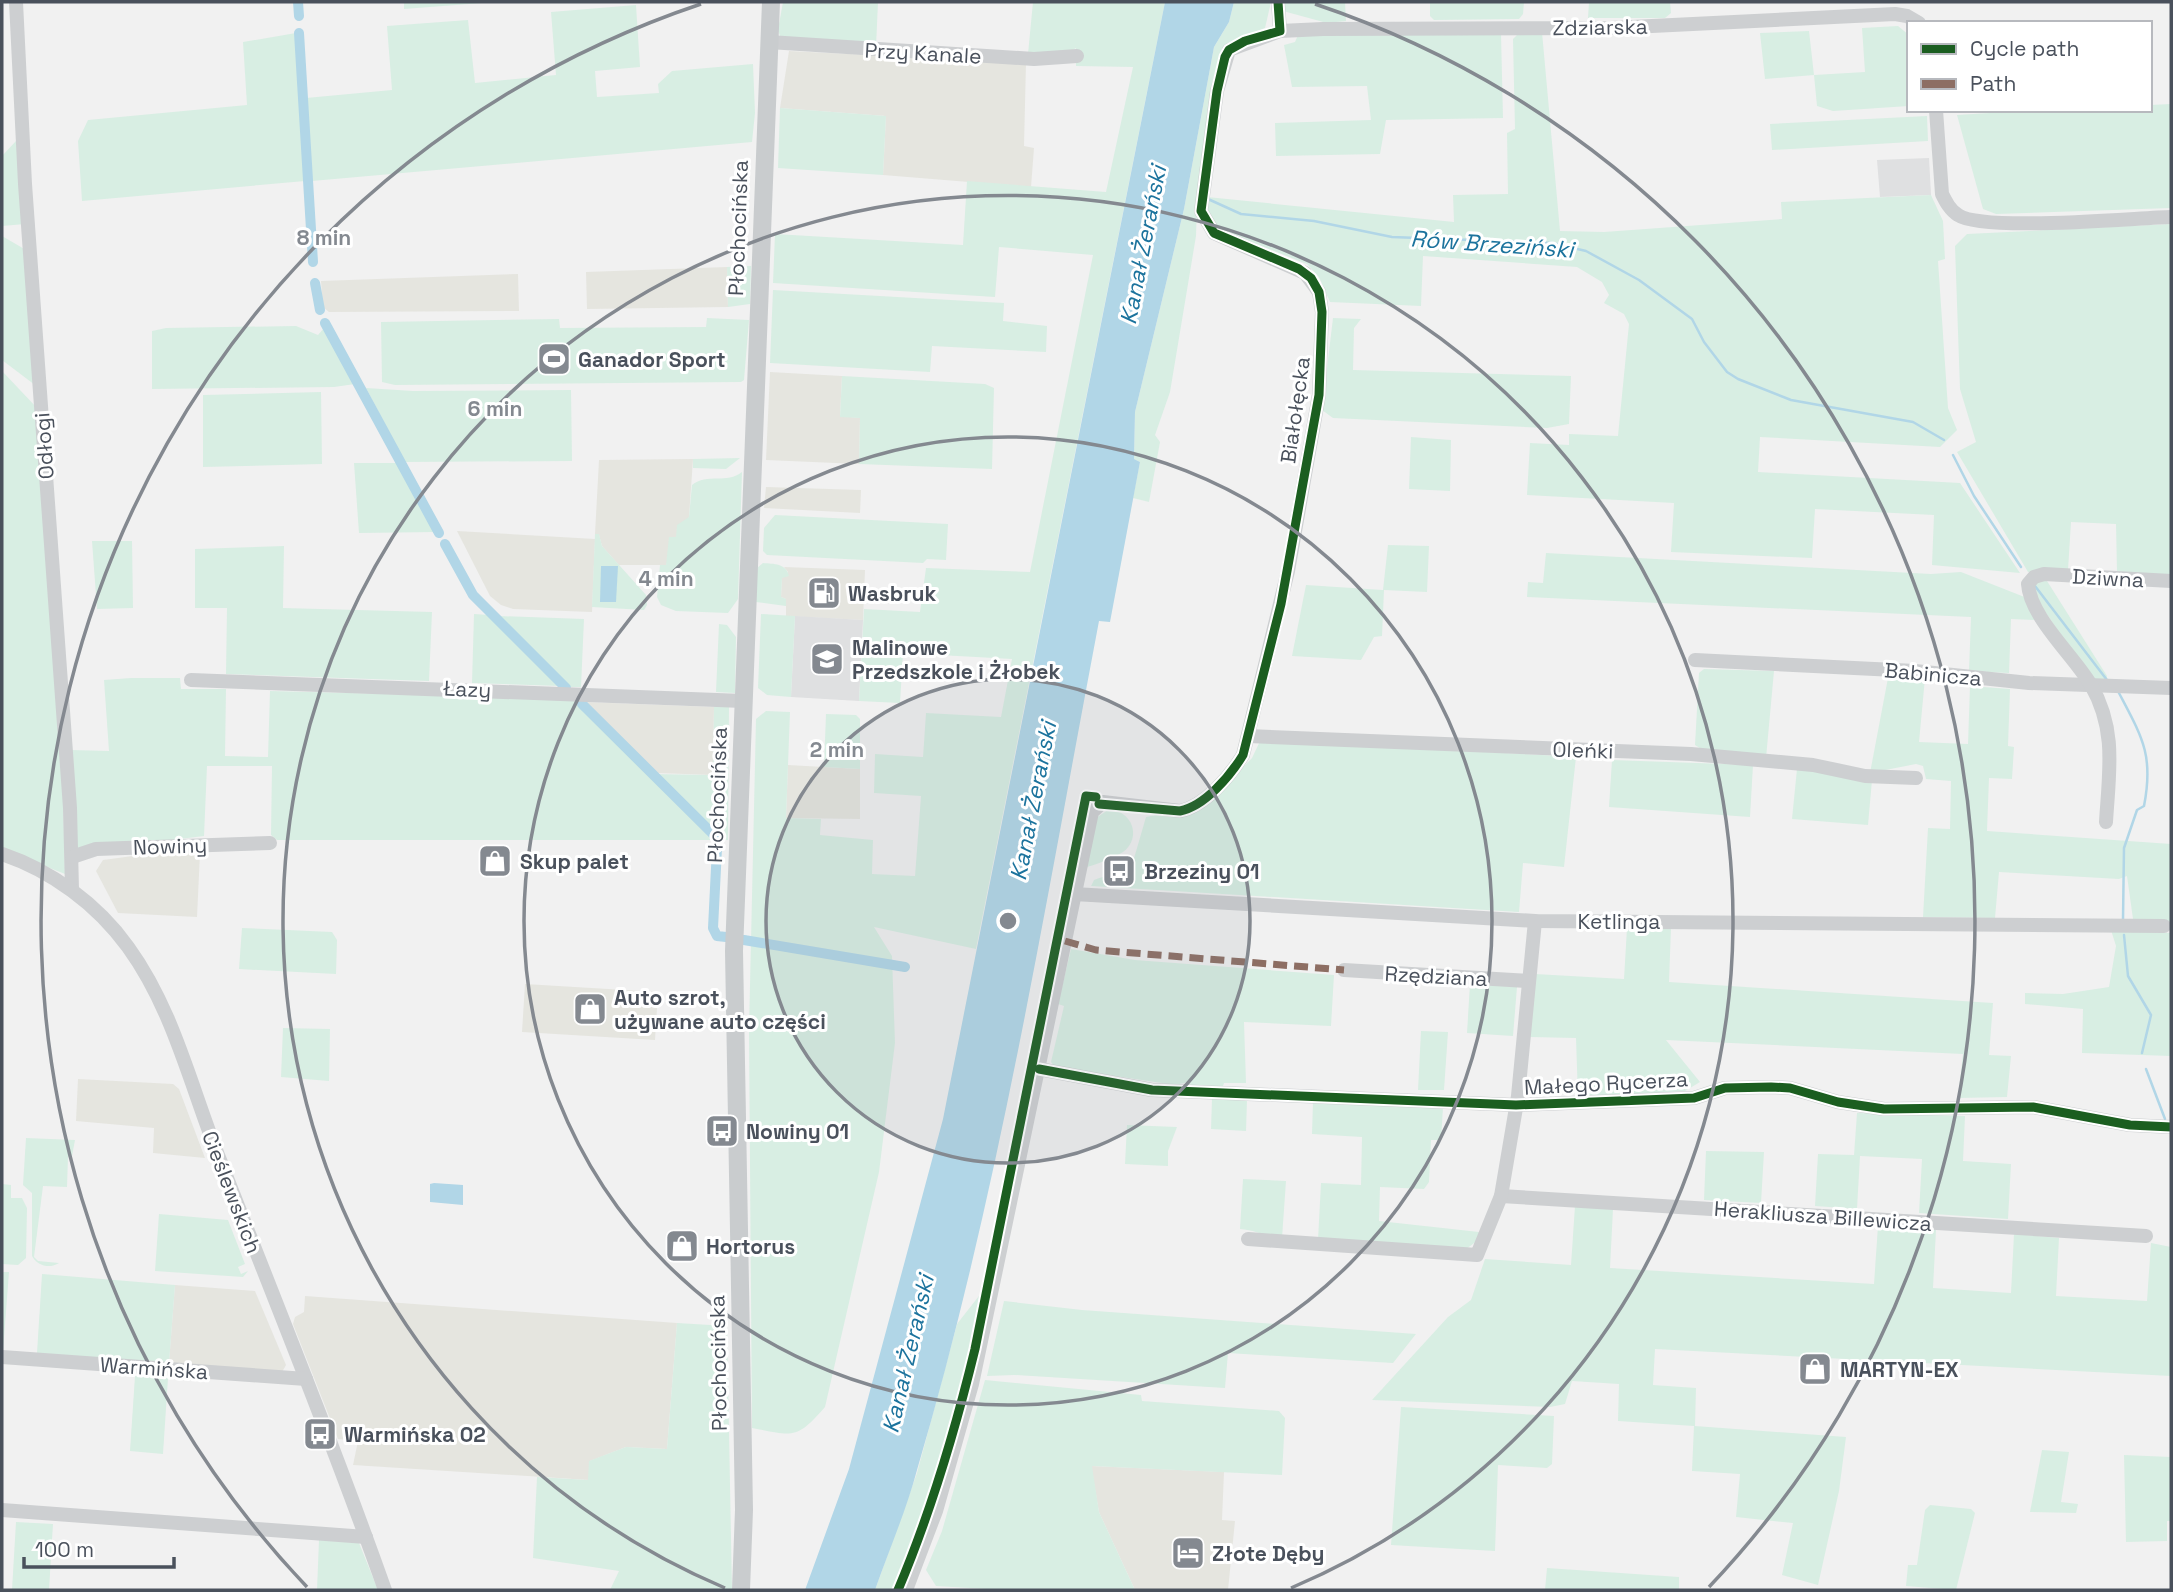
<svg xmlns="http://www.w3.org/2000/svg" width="2173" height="1592" font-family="'Space Grotesk',sans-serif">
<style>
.commercial{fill:#e5e5df}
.education{fill:#dfe0e1}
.green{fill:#d8eee3}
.water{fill:#b1d6e7}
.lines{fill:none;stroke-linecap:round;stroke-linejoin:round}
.stream{stroke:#b1d6e7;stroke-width:2.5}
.canal{stroke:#b1d6e7;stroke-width:10}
.minor{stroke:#cdcfd1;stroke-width:14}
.major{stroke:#c9ccce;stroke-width:18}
.quiet{stroke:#8d6e63;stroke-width:7;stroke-dasharray:14 7;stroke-linecap:butt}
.cycleway-casing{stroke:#fff;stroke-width:13}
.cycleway{stroke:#1b5e20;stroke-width:9}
.ring{fill:none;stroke:#848990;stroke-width:3.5}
.labels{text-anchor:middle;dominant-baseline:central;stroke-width:6;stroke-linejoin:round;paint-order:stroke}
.street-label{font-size:21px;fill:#4a515c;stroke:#fff}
.poi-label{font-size:21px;font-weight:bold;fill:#4a515c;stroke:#fff;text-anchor:start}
.water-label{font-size:23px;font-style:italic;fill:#1c739d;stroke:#fff}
.centre{fill:#848990;stroke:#fff;stroke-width:3.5}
.ring-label{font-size:21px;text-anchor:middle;font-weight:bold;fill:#848990;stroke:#fff;stroke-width:6;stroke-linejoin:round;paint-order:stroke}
</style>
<rect width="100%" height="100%" fill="#f1f1f1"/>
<g class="commercial">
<path d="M789,51L1026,63L1024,146L1034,148L1031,187L883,175L886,116L780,108Z"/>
<path d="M727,267L728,307L587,309L586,272Z"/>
<path d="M518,274L519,311L329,312L323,307L321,281Z"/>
<path d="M770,372L842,376L840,416L860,418L859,464L766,460Z"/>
<path d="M693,459L689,517L676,537L666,565H619L602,546L599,535L595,534L599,460Z"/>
<path d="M766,487L861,490L860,513L764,508Z"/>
<path d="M457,531L595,539L592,612L513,609L501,605L490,596Z"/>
<path d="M784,567L865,570L863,620L786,616V599L781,597L782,578L788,572Z"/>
<path d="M584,702L714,707L713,775L657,773Z"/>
<path d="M788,765L860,769V819L786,818Z"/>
<path d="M155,853H200L197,917L118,913L96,871L103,860Z"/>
<path d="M525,984L658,992L655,1040L522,1032Z"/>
<path d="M78,1079L173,1084L179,1089L205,1158L153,1153L154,1128L76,1121Z"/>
<path d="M175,1285L255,1291L286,1365L282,1372L169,1363Z"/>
<path d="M305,1296L677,1323L667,1449L626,1447L590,1461L589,1480L353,1465L358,1441L338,1439L293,1324L295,1317L304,1312Z"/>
<path d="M1091,1466L1224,1472L1222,1520L1235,1521L1228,1590H1135L1099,1512Z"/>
</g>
<g class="education">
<path d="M1929,158L1931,195L1880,197L1877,160Z"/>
<path d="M795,616L863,620L859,701L791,697Z"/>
</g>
<g class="green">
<path d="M404,2H495L404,9Z"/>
<path d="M783,2H878L876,47L781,39L778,30Z"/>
<path d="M1033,2H1165L976,949L874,927L892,956L895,1043L879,1172L825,1407C796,1440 794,1436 752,1428L749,1030L756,719L766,711L790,712L786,818L821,819L820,835L873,840L872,874L915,876L921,796L874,793L875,754L923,757L926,713L1001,717L1012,659L903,653L900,703L859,701L864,609L920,612L926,568L1030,572L1093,255L999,247L995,297L773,283L775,234L963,245L967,181L1106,192L1133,67L1076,66V48L1066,54H1028Z"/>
<path d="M1234,2H1271L1265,28C1244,36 1224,39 1218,62L1197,204L1196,236L1170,392L1155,435L1160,442L1149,502L1133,498L1140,462L1134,459L1135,412L1184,209L1214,47L1229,22Z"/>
<path d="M1283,2H1345L1346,21L1327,23L1283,11Z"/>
<path d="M1430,2H1524L1523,14L1519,19L1434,20L1430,16Z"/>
<path d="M1589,2H1670L1671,13L1665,18H1588Z"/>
<path d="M636,5L640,67L595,71L597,97L659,93L658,84L672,71L753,64L755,113L752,142L312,181L306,98L392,90L387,26L468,20L475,83L556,75L551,12Z"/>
<path d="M1898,26L1909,35V106L1833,111L1817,106L1814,75L1765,79L1760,33L1809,31L1814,75L1865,72L1862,28Z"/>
<path d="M1542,32L1560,231L1604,232L1782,219L1781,202L1931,195L1943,221L1945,259L1938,261L1948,408L1957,430L1940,447L1760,437L1758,472L1960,483L2020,573L1932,565L1934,515L1815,509L1812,558L1671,552L1674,503L1527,495L1530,443L1569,445V434L1618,436L1629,324L1624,314L1604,303L1609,295L1602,282L1577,267L1423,256L1421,306L1330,302L1319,277L1307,264L1216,228L1206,207L1207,197L1454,222L1453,195L1508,194L1507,133L1515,129L1513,39L1518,34Z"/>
<path d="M296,33L305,181L82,201L78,141L88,120L247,105L243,42Z"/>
<path d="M1501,34L1503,118L1386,120L1380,154L1276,156L1275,123L1371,120L1367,86L1292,87L1284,45L1295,42L1298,35Z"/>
<path d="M2171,104V208L1996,214L1983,209L1957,115L2039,110H2150V105Z"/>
<path d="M780,108L886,116L883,175L778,168Z"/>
<path d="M1927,116L1928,141L1772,150L1770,124Z"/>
<path d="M17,140L25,224L2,226V156Z"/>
<path d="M2171,224V575L2117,572L2116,524L2071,522L2068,570L2028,572L1957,452L1976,442L1960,389L1955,246L1967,234Z"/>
<path d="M2,236L26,250L35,385L2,360Z"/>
<path d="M751,266L750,304L728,307L727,267Z"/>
<path d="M773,290L1004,303L1003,321L1047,326L1046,352L932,346L930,372L770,363Z"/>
<path d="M707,318L749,320L744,380L741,382L395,385L382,382L381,322L559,319L560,328L706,327Z"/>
<path d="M1333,318L1361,319L1354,328L1353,370L1571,376L1569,424L1547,428L1333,418L1322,410Z"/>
<path d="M296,326L318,335L324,328L355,384L334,387L152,389V331L166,328Z"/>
<path d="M2,371L37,408L62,752L65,874L2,849Z"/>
<path d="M842,376L985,384L994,388L992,469L859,464L860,418L840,417Z"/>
<path d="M366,388L413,391L571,390L572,461L405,462Z"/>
<path d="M321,392L322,464L203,467V395Z"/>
<path d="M1411,437L1451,440L1450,491L1409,489Z"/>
<path d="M740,458L726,469L693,468V459Z"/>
<path d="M354,463H400L436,532L359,533Z"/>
<path d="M742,472L738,599L728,613L676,611L661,605L657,597L660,565H666L669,537H676L677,525L689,517L692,485C707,473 727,484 742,472Z"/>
<path d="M775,515L948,524L946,560L927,559L923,563L767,555L763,551L764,528Z"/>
<path d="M595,534H599L602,546L646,595L647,605L644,610L592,607Z"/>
<path d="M92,541H132L133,608L97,609Z"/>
<path d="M1388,545L1429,546L1427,592L1384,590L1382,636L1374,637L1361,660L1292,656L1306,585L1383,590Z"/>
<path d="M284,546L283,608L432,612L429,681L226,674L227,608H195V549Z"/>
<path d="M1546,553L1931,574L1961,572L2027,598L2036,620L2011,619L2009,673L1969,671L1971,617L1527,597L1528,582L1543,583Z"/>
<path d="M763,563C774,564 786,563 789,576L782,578L781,597L786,599V606L756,602L757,568Z"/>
<path d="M2036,581H2047L2107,676L2106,683L2094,684L2038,601L2034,591Z"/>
<path d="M474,614L489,615L495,620L560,686L472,683Z"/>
<path d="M761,614L795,616L791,697L767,695L758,688Z"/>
<path d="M498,616L584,619L581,687H567Z"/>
<path d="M719,624L727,625L736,637L735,693L716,692Z"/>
<path d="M1704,669L1774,671L1766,758L1706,752L1695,745L1699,673Z"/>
<path d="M131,678H180L181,689H226L225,756L268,757L270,691C373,694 475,695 578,701L649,774L713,775L714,707H729L728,840H277L271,835L272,766H207L204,836L76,852L70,750L109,751L104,680Z"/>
<path d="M1888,678H1925L1919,742L1968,744L1970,686L2010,689L2008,746L2014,747L2012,779L1989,778L1987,831L2171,844V922L2133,919L2127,876L2119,879L1999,872L1995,918L1923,917L1928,828L1950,829L1951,781L1926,779L1923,766L1916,764L1870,773Z"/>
<path d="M826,714L856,715L860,719V769L824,767Z"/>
<path d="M1261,739L1576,757L1564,867L1523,863L1519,912L1091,886L1094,880C1106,874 1118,877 1130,872L1146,817L1206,805L1252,758Z"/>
<path d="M1612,760L1753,765L1750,817L1609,807Z"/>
<path d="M1797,769L1872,780L1868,825L1792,819Z"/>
<path d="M1108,810C1131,809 1143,837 1123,852C1113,858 1098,864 1087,867L1096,818Z"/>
<path d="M242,928L332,932L337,940L336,974L239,969Z"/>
<path d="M1627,928H1671L1669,982L1993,1003L1989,1055L2011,1056L2007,1097L1958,1098L1963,1054L1666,1040L1700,1082L1685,1091L1578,1098L1576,1038L1530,1037L1535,974L1624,979Z"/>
<path d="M2111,930L2171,933V1056L2082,1053L2083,1009L2025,1004V993L2063,994L2109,987L2116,946Z"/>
<path d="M1071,949L1135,960L1334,975L1331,1026L1244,1022L1246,1083H1224L1222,1089L1192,1087L1189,1082L1175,1085L1055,1067L1051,1062L1064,1006L1058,1004Z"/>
<path d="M1470,984L1517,987L1513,1036L1467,1033Z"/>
<path d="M283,1028L330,1029L329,1081L281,1077Z"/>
<path d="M1421,1031L1448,1032L1444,1090H1418Z"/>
<path d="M1212,1099L1247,1100L1246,1131L1211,1129Z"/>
<path d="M1313,1102L1443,1107L1441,1140H1431L1429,1182L1424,1189L1380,1187L1379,1221L1479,1232L1478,1240L1465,1250L1318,1240L1321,1183L1361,1185L1362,1137L1312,1134Z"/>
<path d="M1857,1113L1965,1116L1963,1161L2011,1164L2008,1219L1919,1213L1922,1159L1860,1156L1857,1209L1815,1206L1818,1154L1854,1155Z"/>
<path d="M1127,1125L1177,1127L1168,1151V1166L1125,1164Z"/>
<path d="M26,1138L75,1140L72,1156L68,1157L67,1187L43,1186L34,1257L38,1261L59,1263C50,1269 37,1266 32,1256V1193L23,1185Z"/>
<path d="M1706,1151L1764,1152L1761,1203L1704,1200Z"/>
<path d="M1243,1179L1286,1181L1282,1238C1266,1237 1256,1230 1240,1229Z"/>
<path d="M2,1184L11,1185V1198H22L27,1208L26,1258L18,1265L2,1264Z"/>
<path d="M1575,1206L1613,1209L1610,1268L1874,1284L1878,1226L1936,1230L1933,1288L2011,1293L2014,1234L2059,1238L2056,1296L2147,1301L2151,1243L2171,1247V1376L1655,1349L1653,1385L1696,1388L1695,1426L1846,1437L1839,1491L1818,1585L1782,1575L1793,1523L1736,1517L1740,1474L1692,1471L1694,1426L1618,1421L1619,1384L1572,1381L1565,1404L1550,1407L1372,1400L1448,1317L1471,1300L1485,1259L1571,1265Z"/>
<path d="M159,1214L228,1220L245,1264L238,1267L241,1274L248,1271L243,1277L155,1271Z"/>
<path d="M2,1272H9L3,1351H2Z"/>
<path d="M42,1274L175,1285L169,1363L37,1353Z"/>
<path d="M986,1287L956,1417L926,1513L895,1590H875L917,1473L957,1324Z"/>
<path d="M1004,1301L1082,1310L1416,1334L1393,1363L1228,1353L1225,1388L1014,1375L987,1376Z"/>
<path d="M677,1323L727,1326L732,1590H610L619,1571L533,1558L537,1477L588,1480L589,1461L626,1447L667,1449Z"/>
<path d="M135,1376L168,1378L163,1454L130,1451Z"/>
<path d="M985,1380L1141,1395L1142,1401L1279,1411L1285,1418L1282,1475L1092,1466L1099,1512L1135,1590H1003L936,1586L926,1570L942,1531Z"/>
<path d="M1401,1407L1554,1416L1552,1464L1547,1468L1498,1465L1495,1551L1391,1545Z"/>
<path d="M2042,1450L2069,1452L2061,1502L2078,1504L2076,1513L2030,1512Z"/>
<path d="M2124,1455L2171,1457V1521H2167V1541L2126,1542Z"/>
<path d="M1930,1505L1971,1509L1975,1513L1956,1590L1906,1586L1908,1565H1917L1925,1510Z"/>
<path d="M16,1522L53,1524L49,1590H12Z"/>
<path d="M319,1540L359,1543L378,1590H317Z"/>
<path d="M1547,1568L1679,1577V1590H1545Z"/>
</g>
<g class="water">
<path d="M1165,2H1234L1229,22L1214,47L1184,209L1135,412L1134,459L1140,462L1110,622L1099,621C1045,905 999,1193 917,1470C906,1511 889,1550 875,1590H805L849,1469L943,1119Z"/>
<path d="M601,566H618L616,602H600Z"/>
<path d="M434,1183L463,1185V1205L430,1202V1184Z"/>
</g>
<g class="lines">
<g class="stream">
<path d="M1208,199L1241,214L1314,221L1392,237L1552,243L1586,251L1639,280L1692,319L1704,342L1727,372L1738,379L1791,400L1913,422L1944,440"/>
<path d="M1953,455L1974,496L2021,567"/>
<path d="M2035,586L2107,680"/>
<path d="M2119,693C2142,737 2154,755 2144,806L2137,810L2124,848L2123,919"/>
<path d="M2124,935L2128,976L2151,1015L2142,1053"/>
<path d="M2146,1069L2165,1119"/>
</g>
<g class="canal">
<path d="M298,2L299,16"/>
<path d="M299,33L313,262"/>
<path d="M315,283L320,310"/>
<path d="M325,323L439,533"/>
<path d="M445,544L473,595L566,688"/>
<path d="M582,704L718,839"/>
<path d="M717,848L713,928L717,936L726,937"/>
<path d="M744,940L905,967"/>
</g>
<g class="minor">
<path d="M16,2L25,184L70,808L72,890"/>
<path d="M1278,2L1280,31"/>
<path d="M769,42L1034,59L1077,56"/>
<path d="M1936,110L1942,194C1946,202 1950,210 1958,215C1983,232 2133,218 2171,217"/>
<path d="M1695,660L1915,671L2029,683L2171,688"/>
<path d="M191,680L743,701"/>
<path d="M1248,736L1691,754L1813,765L1865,776L1916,778"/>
<path d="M2106,822C2109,772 2117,730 2091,685C2074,656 2030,617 2028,584L2034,577L2044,574L2171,581"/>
<path d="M2,854C52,871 97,904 128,947C173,1009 190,1084 218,1155C275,1300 333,1444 385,1590"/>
<path d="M72,857L96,849L270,843"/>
<path d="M1074,894L1535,921L2164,926"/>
<path d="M1344,970L1528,981"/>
<path d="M1039,1069L1152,1090L1516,1105L1694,1098L1725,1088L1771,1087L1790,1088L1838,1102L1884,1109L2033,1107L2130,1125L2171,1127"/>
<path d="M1501,1196L2146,1236"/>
<path d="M1248,1239L1477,1255L1501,1196L1518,1096L1535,921"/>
<path d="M2,1357L306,1379"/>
<path d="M2,1510L366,1537"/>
<path d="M906,1590L936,1511L972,1384L1092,812L1103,802L1180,811C1205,806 1230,776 1243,755L1288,571L1319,395L1322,312L1319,292L1305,273L1214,233L1201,211L1217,91L1229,50L1280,31L1323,29L1611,28L1895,14L1907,16L1919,23"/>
</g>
<path class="major" d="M741,1590L744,1510L734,951L771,2"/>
<path class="quiet" d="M1065,941L1096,950L1344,970"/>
<defs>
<g id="cycleway">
<path d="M1099,804L1180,811C1205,806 1230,776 1243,755L1281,604L1319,395L1322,312L1319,292L1311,278L1299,269L1214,233L1201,211L1217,91L1225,57L1229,50L1245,41L1280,31L1278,2"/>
<path d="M1039,1069L1152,1090L1516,1105L1694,1098L1725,1088L1771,1087L1790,1088L1838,1102L1884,1109L2033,1107L2130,1125L2171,1127"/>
<path d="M898,1590C931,1512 955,1431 975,1349L1086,796L1096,797"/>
</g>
</defs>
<use href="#cycleway" class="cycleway-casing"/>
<use href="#cycleway" class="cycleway"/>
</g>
<circle cx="1008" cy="921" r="242" fill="#848990" fill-opacity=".12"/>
<g class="ring">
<circle cx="1008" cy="921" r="242"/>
<circle cx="1008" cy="921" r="484"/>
<path d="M725 1588A725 725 0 1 1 1291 1588"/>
<path d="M307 1587A967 967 0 0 1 701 4M1315 4A967 967 0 0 1 1709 1587"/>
</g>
<defs>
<symbol id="stadium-square" viewBox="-11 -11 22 22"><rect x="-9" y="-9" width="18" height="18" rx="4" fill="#848990" stroke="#fff"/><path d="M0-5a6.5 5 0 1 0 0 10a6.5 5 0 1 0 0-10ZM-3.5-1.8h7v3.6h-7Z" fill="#fff"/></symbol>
<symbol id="fuel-square" viewBox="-11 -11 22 22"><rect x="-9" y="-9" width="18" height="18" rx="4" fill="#848990" stroke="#fff"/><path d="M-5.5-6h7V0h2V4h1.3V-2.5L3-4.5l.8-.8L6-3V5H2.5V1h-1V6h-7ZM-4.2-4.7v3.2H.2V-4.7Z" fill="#fff"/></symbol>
<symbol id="school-square" viewBox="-11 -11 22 22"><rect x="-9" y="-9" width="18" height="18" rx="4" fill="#848990" stroke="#fff"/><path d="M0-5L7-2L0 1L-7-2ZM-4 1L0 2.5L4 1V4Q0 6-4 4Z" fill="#fff"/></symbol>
<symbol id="shop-square" viewBox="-11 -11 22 22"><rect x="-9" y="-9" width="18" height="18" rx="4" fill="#848990" stroke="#fff"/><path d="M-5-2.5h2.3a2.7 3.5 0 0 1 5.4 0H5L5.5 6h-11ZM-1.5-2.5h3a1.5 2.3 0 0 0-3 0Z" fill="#fff"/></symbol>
<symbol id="bus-square" viewBox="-11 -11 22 22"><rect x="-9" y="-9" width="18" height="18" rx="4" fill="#848990" stroke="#fff"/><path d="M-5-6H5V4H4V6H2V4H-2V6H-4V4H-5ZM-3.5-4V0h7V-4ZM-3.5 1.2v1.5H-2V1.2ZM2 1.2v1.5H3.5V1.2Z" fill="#fff"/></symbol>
<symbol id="hotel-square" viewBox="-11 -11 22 22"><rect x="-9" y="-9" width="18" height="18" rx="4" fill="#848990" stroke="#fff"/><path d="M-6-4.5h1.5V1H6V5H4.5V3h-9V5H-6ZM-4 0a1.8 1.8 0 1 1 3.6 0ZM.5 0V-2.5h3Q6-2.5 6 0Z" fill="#fff"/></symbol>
</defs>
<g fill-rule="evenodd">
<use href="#stadium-square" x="535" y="340" width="38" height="38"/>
<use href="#fuel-square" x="805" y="574" width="38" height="38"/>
<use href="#school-square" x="808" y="640" width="38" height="38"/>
<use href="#shop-square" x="476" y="842" width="38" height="38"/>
<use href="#bus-square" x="1100" y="852" width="38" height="38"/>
<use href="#shop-square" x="571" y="990" width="38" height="38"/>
<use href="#bus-square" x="703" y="1112" width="38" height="38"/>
<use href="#shop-square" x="663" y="1227" width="38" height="38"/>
<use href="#shop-square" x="1796" y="1350" width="38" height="38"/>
<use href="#bus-square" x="301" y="1415" width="38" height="38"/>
<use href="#hotel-square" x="1169" y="1534" width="38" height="38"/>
</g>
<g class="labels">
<g class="street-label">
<text transform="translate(1600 27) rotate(-1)">Zdziarska</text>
<text transform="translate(923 53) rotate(3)">Przy Kanale</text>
<text transform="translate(738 228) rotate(-88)">Płochocińska</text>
<text transform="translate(1295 410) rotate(-82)">Białołęcka</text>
<text transform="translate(44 446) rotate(-94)">Odłogi</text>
<text transform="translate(2108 578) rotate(3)">Dziwna</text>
<text transform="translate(1933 674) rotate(5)">Babinicza</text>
<text transform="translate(467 689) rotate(3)">Łazy</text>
<text transform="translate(1583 750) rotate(2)">Oleńki</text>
<text transform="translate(717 795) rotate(-88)">Płochocińska</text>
<text transform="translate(170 846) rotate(-2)">Nowiny</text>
<text x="1619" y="921">Ketlinga</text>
<text transform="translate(1436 976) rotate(3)">Rzędziana</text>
<text transform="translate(1606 1083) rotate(-3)">Małego Rycerza</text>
<text transform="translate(232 1192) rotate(69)">Cieślewskich</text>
<text transform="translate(1823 1216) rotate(4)">Herakliusza Billewicza</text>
<text transform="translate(718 1363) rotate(-91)">Płochocińska</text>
<text transform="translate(154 1368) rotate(4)">Warmińska</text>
</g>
<g class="poi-label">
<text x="578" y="359">Ganador Sport</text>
<text x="848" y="593">Wasbruk</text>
<text x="852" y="647">Malinowe<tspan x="852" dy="24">Przedszkole i Żłobek</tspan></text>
<text x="520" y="861">Skup palet</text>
<text x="1144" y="871">Brzeziny 01</text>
<text x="614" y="997">Auto szrot,<tspan x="614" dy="24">używane auto części</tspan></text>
<text x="746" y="1131">Nowiny 01</text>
<text x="706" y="1246">Hortorus</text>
<text x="1840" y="1369">MARTYN-EX</text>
<text x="344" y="1434">Warmińska 02</text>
<text x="1212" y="1553">Złote Dęby</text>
</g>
<g class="water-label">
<text transform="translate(1492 244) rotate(4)">Rów Brzeziński</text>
<text transform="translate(1143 245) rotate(-79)">Kanał Żerański</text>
<text transform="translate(1033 801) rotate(-79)">Kanał Żerański</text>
<text transform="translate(908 1354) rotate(-77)">Kanał Żerański</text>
</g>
</g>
<circle cx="1008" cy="921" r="10" class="centre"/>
<g class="ring-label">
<text x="324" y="245">8 min</text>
<text x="495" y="416">6 min</text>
<text x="666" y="586">4 min</text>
<text x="837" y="757">2 min</text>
</g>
<rect width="2173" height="1592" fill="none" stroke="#4a515c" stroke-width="7"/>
<rect x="1907" y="21" width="245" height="91" fill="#ffffff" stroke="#b7b9be" stroke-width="2"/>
<rect x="1921" y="44" width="35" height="10" fill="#1b5e20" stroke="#b7b9be" stroke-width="2"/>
<text x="1970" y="56" font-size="21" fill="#4a515c">Cycle path</text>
<rect x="1921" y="79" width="35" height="10" fill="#8d6e63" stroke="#b7b9be" stroke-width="2"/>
<text x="1970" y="91" font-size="21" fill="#4a515c">Path</text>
<path d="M24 1557v10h150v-10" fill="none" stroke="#4a515c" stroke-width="3.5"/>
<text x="35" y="1557" font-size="21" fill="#4a515c" stroke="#ffffff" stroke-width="5" paint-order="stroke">100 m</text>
</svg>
